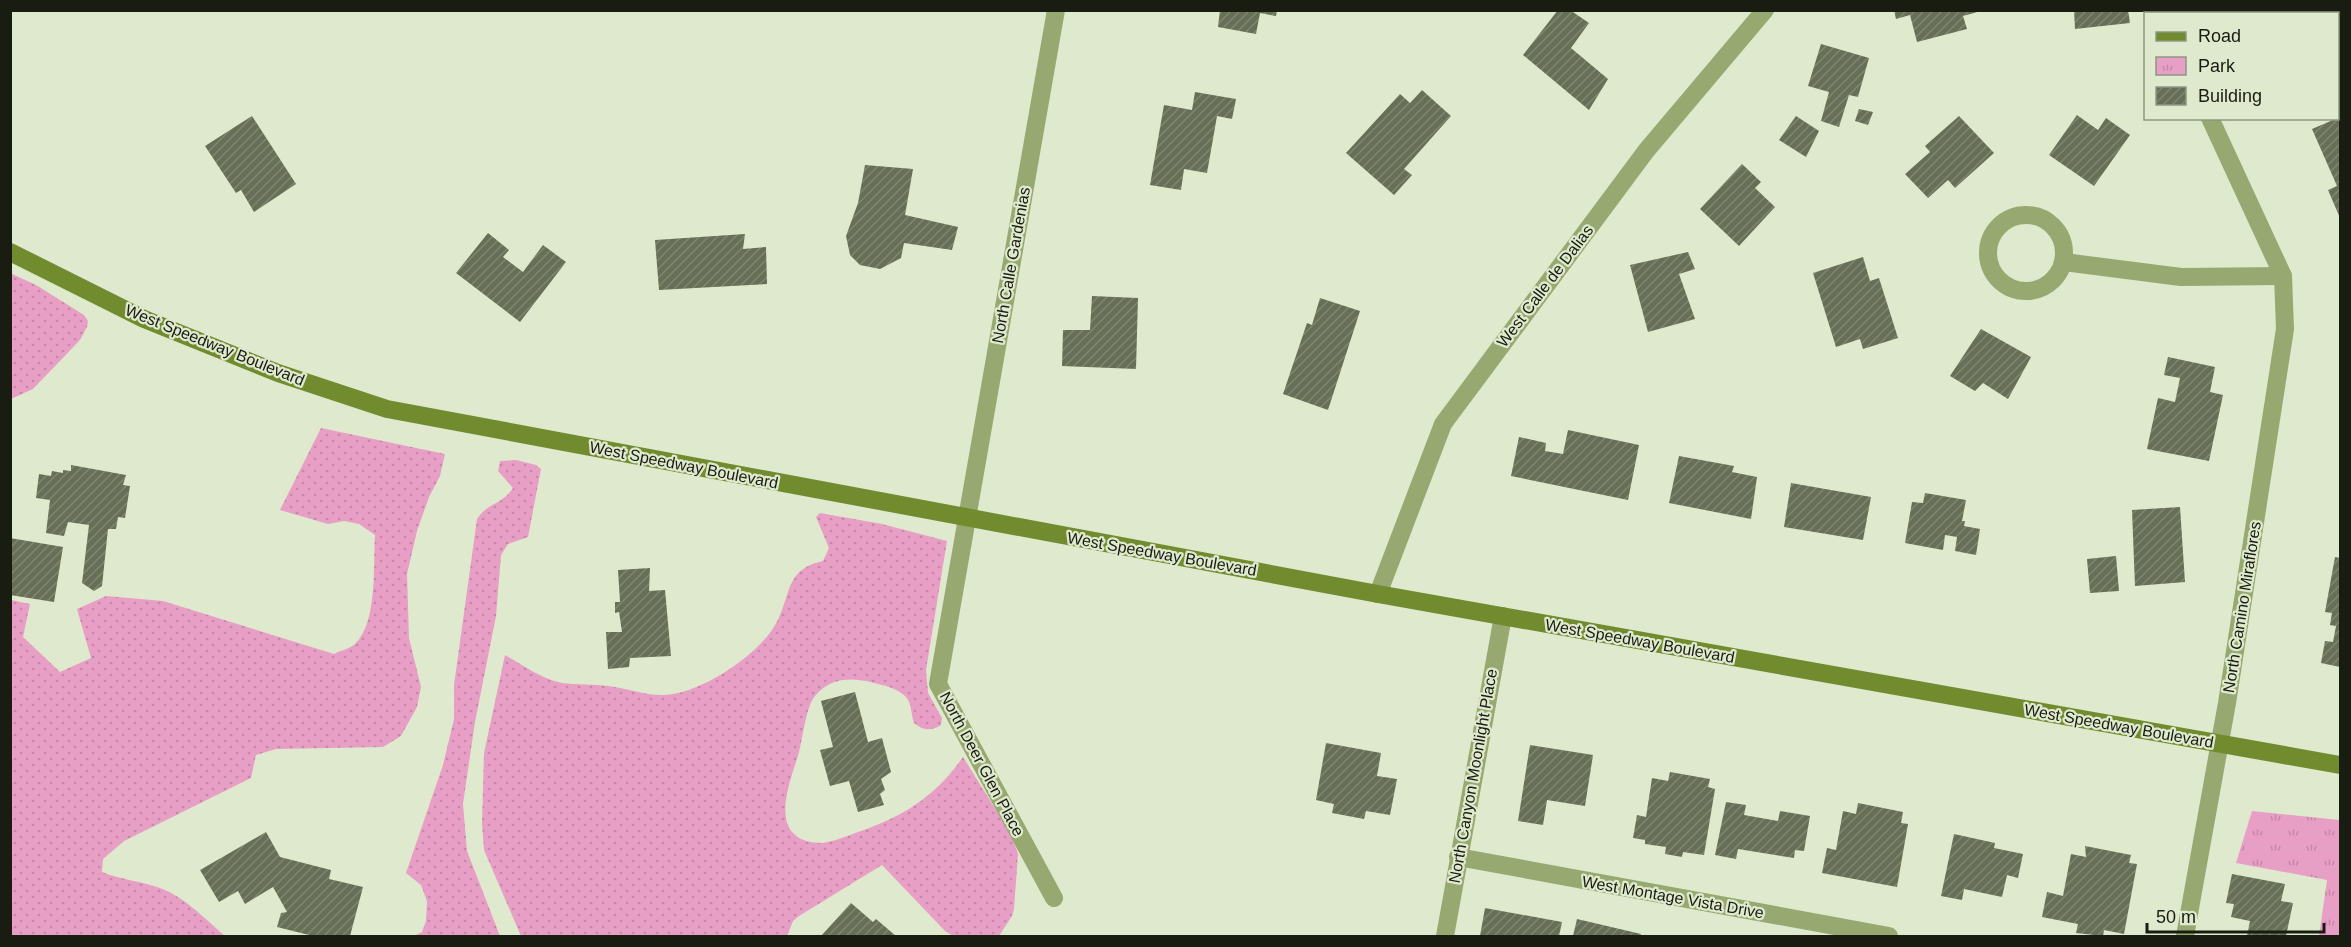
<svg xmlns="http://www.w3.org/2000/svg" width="2351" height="947" font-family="Helvetica,sans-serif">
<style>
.grass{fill:url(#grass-dots)}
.park{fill:url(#park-tufts)}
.building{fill:url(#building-hatch)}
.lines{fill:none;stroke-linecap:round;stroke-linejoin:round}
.minor{stroke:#97a971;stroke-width:18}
.secondary{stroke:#728b2f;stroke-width:18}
.labels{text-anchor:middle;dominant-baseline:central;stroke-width:4.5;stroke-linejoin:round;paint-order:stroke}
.street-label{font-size:16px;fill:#181c11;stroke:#dfe9cd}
</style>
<defs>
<pattern id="grass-dots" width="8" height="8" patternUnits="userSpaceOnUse" patternTransform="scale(1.5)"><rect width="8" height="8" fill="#e89fc6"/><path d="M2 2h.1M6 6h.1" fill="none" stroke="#c688a9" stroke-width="1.8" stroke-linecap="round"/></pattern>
<pattern id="park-tufts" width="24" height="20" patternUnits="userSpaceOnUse" patternTransform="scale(1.5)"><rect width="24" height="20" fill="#e89fc6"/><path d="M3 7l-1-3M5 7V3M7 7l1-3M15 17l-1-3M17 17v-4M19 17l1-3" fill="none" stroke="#c688a9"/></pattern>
<pattern id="building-hatch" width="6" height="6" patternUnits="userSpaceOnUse" patternTransform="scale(1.5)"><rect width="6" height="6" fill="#676f56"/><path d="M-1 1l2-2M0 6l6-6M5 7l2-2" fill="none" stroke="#808673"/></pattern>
</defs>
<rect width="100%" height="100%" fill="#dfe9cd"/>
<g class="grass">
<path d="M10,273L36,285L84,315L88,321L87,327L80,340L33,389L11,399Z"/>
<path d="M321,428L445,454L440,476L429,497L417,531L407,574L409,638L421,687L417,707L401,736L383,747L276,749L256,755L251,778L124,841L103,859L102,872C120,879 138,881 157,887C183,895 205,919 225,936H11V600L30,604L23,637L60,672L91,658L77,609L106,596L163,601L334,654C340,651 351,648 355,644C378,622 373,565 375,535L359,524L344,521L328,524L280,510Z"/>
<path d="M516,460L536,465L541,469L528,537L508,544L501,555L496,616L475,722L463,804L467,851L500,936H414L422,932L426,921L427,901L421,885L406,873L443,765L454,719V685L477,519C488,502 501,506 513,488L498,471L500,461Z"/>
<path d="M820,513L882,524L947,541L926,670L928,693L942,718L941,725C930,732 923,730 914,723C911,715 912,704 906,697C900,691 891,687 882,685C859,678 833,674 815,696C806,707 803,737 799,752C792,777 771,824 801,839C808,842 816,843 823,843C835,841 847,836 858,832C903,817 936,796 963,757L1011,834L1018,854L1014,909L1012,916L999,936H953L945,931L882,865L799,916L793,921L787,936H521L484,850L482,824L484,753L505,655C523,665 542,679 562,683C577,685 593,684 608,686C626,688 644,695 662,695C698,695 752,659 772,630C793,600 781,570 823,561L829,548L816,517Z"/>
</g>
<path class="park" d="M2252,811L2340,820V936H2319L2327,880L2236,863Z"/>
<g class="building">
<path d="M1220,10H1277L1276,16L1260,13L1256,34L1218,27Z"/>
<path d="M1558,10H1570L1589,23L1571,48L1608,79L1589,110L1523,55Z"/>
<path d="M1894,10H1980L1981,11L1963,16L1967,29L1917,42L1910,15L1896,19Z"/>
<path d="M2074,10H2128L2130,23L2075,29Z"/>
<path d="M2333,10H2340V32L2338,31V14H2333Z"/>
<path d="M1821,44L1869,58L1858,97L1849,95L1839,127L1821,121L1829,92L1808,86Z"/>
<path d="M1422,90L1451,116L1404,169L1412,175L1394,195L1346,153L1400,94L1410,103Z"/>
<path d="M1195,92L1236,99L1232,119L1217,116L1207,173L1184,169L1181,190L1150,185L1164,105L1192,110Z"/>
<path d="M1859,109L1873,112L1868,125L1855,121Z"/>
<path d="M2077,115L2098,130L2106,118L2130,135L2094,186L2049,155Z"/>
<path d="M252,116L296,184L254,212L241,190L236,193L205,146Z"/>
<path d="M1796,116L1819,131L1806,157L1779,140Z"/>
<path d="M1959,116L1994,153L1955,188L1948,180L1928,198L1905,174L1930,152L1925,146Z"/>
<path d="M2340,117V218L2328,190L2337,186L2312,129Z"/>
<path d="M1742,164L1761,182L1755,188L1775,207L1739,246L1700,209Z"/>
<path d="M865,165L913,169L905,215L958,227L952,250L904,243L901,258L880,269L860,265L850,255L846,236L858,203Z"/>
<path d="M488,233L509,250L503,257L523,272L543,245L566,262L520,322L456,273Z"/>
<path d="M745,234L743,249L766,247L767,284L659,290L655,240Z"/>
<path d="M1688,252L1695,269L1679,274L1695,319L1648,332L1630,265Z"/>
<path d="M1863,257L1870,281L1879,278L1898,338L1863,349L1860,339L1836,347L1813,273Z"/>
<path d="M1092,296L1138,298L1136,369L1062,366L1063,330H1090Z"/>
<path d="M1320,298L1360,311L1328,410L1283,394L1307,323L1312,325Z"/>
<path d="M1981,329L2031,357L2008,399L1983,383L1975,391L1950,376Z"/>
<path d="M2168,357L2215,367L2210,392L2223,395L2209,461L2147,449L2158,398L2175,402L2180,378L2164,375Z"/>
<path d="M1568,430L1639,445L1628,500L1511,476L1519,437L1546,443L1545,451L1563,454Z"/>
<path d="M1679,456L1734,466L1732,472L1757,477L1751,519L1669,503Z"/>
<path d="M71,465L126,475L123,485L130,486L125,518L118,517L116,529H108L102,586L94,591L82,583L89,525L68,522L64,536L46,533L50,500L36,498L39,474L51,476L52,471L63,473V470L71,471Z"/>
<path d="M1791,483L1871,497L1863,540L1784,527Z"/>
<path d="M1925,493L1966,500L1962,521H1965L1964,526L1980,529L1976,555L1955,551L1957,537L1945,535L1943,550L1905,543L1912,502L1923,503Z"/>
<path d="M2180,507L2185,582L2135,586L2132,510Z"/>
<path d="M10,538L63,547L54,602L10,595Z"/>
<path d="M2116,556L2119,591L2090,593L2087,559Z"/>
<path d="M2335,557L2340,558V667L2321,663L2325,641L2333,642L2336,626L2330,625L2332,613L2325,612Z"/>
<path d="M650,568L649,591L665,590L671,656L630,658L629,667L608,669L606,632H622L619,612L615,613V602H620L618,570Z"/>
<path d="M855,692L868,742L882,738L891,772L881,779L885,790L880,794L884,805L858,812L849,781L830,786L820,750L833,747L821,701Z"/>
<path d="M1326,743L1381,753L1377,776L1397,779L1390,815L1366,811L1364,819L1332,813L1334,804L1316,800Z"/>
<path d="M1530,745L1593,755L1585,806L1547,800L1543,825L1518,821Z"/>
<path d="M1670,772L1710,779L1708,787L1715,789L1704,855L1683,852L1682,857L1665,854L1666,847L1645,844V840L1633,838L1637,815L1646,817L1652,778L1668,781Z"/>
<path d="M1726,802L1746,805L1744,815L1778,821L1780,811L1810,816L1804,851L1795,850L1794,858L1738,849L1736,859L1715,855Z"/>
<path d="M1858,803L1903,812L1901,823L1908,824L1897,887L1822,873L1827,848L1836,850L1843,811L1856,814Z"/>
<path d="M266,832L280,857L331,870L329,879L363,887L350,936H313L277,927L281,913L287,912L273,887L245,904L238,891L219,902L200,870Z"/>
<path d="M1954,834L1995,843L1994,848L2023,854L2018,878L2007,875L2002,897L1964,889L1962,900L1941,896Z"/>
<path d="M2085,846L2131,855L2129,863L2137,864L2124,934L2104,930L2103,936L2076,933L2078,924L2042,917L2047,892L2063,896L2071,854L2086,857Z"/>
<path d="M2232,874L2285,884L2281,901L2293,903L2286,936H2247L2250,921L2231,917L2234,904L2226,903Z"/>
<path d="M851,903L873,922L876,919L896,936H821Z"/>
<path d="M1485,908L1562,922L1559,936H1480Z"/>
<path d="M1577,919L1641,934L1640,936H1573Z"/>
</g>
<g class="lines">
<g class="minor">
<path d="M2184,10V14"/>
<circle cx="2026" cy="253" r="38"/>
<path d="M2064,262L2181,277L2283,276"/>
<path d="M1378,594L1443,424L1646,151L1765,10"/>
<path d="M1458,857L1889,936"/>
<path d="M1054,898L938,684L1056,10"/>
<path d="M1445,936L1503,616"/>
<path d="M2185,936L2227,703L2285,329L2283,276L2210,118"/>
</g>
<path class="secondary" d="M10,252L144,319L278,373L387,409L1378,594L2340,765"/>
</g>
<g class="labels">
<g class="street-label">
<text transform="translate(1011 265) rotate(-80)">North Calle Gardenias</text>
<text transform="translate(1545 286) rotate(-53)">West Calle de Dalias</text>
<text transform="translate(215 345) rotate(22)">West Speedway Boulevard</text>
<text transform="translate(684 465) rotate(11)">West Speedway Boulevard</text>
<text transform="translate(1162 554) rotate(10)">West Speedway Boulevard</text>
<text transform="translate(2242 607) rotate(-81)">North Camino Miraflores</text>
<text transform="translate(1640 641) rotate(10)">West Speedway Boulevard</text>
<text transform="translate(2119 726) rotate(10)">West Speedway Boulevard</text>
<text transform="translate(982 764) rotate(62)">North Deer Glen Place</text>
<text transform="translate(1473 776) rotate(-80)">North Canyon Moonlight Place</text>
<text transform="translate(1673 897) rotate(10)">West Montage Vista Drive</text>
</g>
</g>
<rect width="2351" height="947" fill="none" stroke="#181c11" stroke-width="24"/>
<rect x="2144" y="12" width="195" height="108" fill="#dfe9cd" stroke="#8f9782" stroke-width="1.5"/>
<rect x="2156" y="32" width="30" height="9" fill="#728b2f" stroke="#8f9782" stroke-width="1.5"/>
<text x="2198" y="42" font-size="18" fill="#181c11">Road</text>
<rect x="2156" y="57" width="30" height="18" fill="url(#park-tufts)" stroke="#8f9782" stroke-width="1.5"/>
<text x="2198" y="72" font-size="18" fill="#181c11">Park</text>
<rect x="2156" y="87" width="30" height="18" fill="url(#building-hatch)" stroke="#8f9782" stroke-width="1.5"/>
<text x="2198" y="102" font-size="18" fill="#181c11">Building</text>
<path d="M2147 923v9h177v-9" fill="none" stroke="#181c11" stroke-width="3"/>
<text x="2156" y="923" font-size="18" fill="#181c11" stroke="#dfe9cd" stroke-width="4.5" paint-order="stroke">50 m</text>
</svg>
